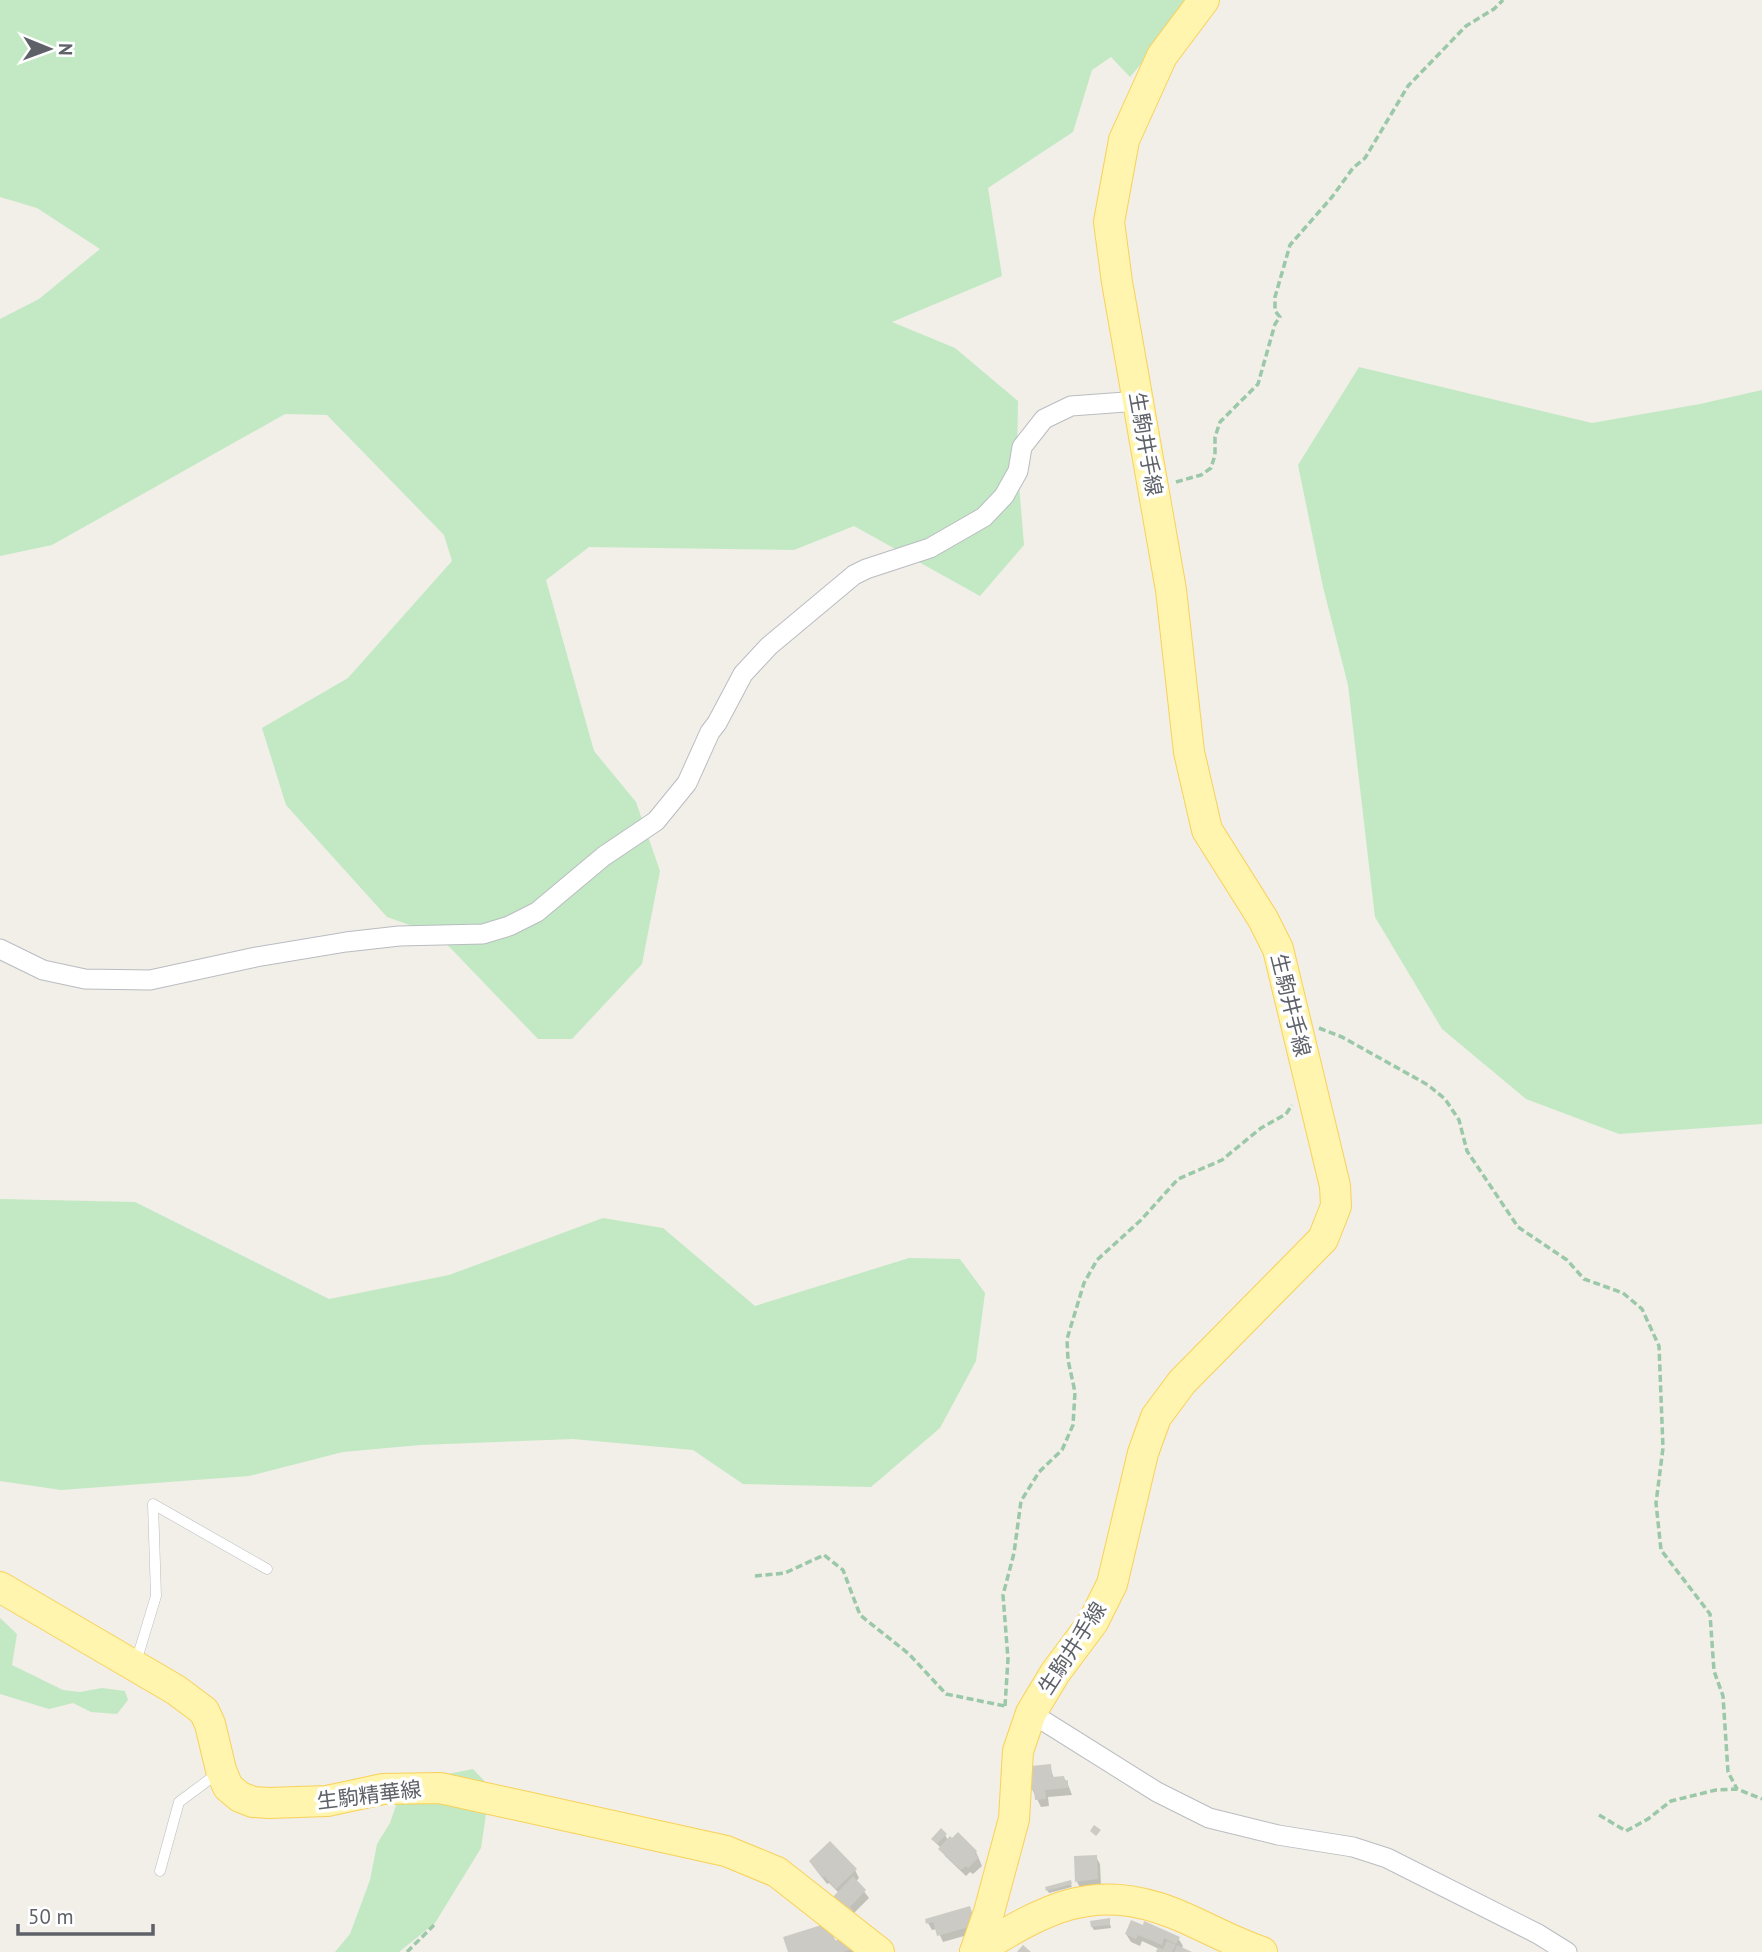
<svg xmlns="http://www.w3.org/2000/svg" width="1762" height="1952" font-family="'PT Sans','Noto Sans JP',sans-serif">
<rect width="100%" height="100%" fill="#f1efe7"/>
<g fill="#c2e9c4">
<polygon points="0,0 1185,0 1171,28 1130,77 1111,57 1092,70 1073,132 988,188 1002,276 892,322 955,348 1018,401 1017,460 1024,545 980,596 854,526 794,550 589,547 546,580 594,751 636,802 660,871 642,964 572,1039 538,1039 438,935 387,917 286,805 262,728 348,678 452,561 444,535 327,415 285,414 52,545 0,556 0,319 39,299 100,249 37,208 0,197"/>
<polygon points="1359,367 1592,423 1700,404 1762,390 1762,1124 1619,1134 1526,1099 1442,1029 1375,917 1348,685 1323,587 1298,465"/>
<polygon points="0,1199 135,1202 329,1299 449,1275 603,1218 663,1228 755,1306 909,1258 960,1259 985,1293 976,1361 940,1428 871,1487 743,1484 693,1450 573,1439 420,1445 343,1452 249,1476 61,1490 0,1481"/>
<polygon points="0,1618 17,1634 12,1665 63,1690 80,1692 102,1688 125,1691 128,1700 117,1714 91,1712 73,1703 49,1709 0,1694"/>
<polygon points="473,1769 490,1787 481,1848 435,1923 399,1952 335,1952 350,1934 370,1880 377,1844 390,1823 403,1785 423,1779"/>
</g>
<g fill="#0003">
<polygon points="1050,1766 1054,1779 1064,1778 1067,1782 1072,1795 1048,1797 1049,1806 1041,1807 1032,1789"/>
<polygon points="945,1835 948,1840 976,1852 982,1866 973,1874 970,1872 966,1876 945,1856 941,1848 935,1842"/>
<polygon points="1096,1857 1100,1864 1101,1886 1081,1889 1077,1882"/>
<polygon points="815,1868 855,1870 859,1878 856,1881 869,1898 853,1914 839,1893 829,1883 827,1884"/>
<polygon points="1070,1882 1072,1887 1049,1893 1047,1890"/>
<polygon points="969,1908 978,1932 943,1942 937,1929 932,1930 928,1923"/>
<polygon points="1109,1920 1111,1928 1094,1930 1092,1927"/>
<polygon points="1132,1922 1178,1938 1183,1946 1181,1949 1188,1952 1158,1952 1159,1949 1142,1941 1140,1946 1131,1942 1126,1934"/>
<polygon points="827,1925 836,1942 849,1939 856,1952 789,1952"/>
</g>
<g fill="#cccac4">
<polygon points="1051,1764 1052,1777 1064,1776 1065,1781 1068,1780 1068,1788 1045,1790 1046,1799 1035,1800 1034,1790 1030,1790 1029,1779 1032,1779 1031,1766"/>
<polygon points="1094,1825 1101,1830 1096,1836 1090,1831"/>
<polygon points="941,1828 947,1834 937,1844 931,1839"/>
<polygon points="958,1832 977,1851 975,1854 979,1857 968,1868 966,1866 961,1870 938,1849 950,1836 952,1838"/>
<polygon points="830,1841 857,1869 836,1889 824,1876 822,1878 809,1861"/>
<polygon points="1097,1855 1098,1879 1075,1882 1074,1856"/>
<polygon points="853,1876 866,1890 850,1907 854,1911 848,1916 831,1899"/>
<polygon points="1071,1880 1072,1884 1046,1891 1045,1887"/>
<polygon points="970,1906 976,1925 937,1936 933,1921 926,1924 925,1919"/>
<polygon points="1110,1918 1110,1925 1091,1927 1090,1921"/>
<polygon points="1131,1920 1143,1925 1144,1921 1180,1937 1176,1944 1164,1938 1162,1945 1138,1935 1136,1939 1125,1934"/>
<polygon points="828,1923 834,1941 850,1936 853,1949 843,1952 788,1952 783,1937"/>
<polygon points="1167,1941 1176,1945 1172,1952 1156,1952 1158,1947 1163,1949"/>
<polygon points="1023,1945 1031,1952 1017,1952"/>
<polygon points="1177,1945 1192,1952 1174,1952"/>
</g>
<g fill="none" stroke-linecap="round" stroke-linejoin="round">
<defs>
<g id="lane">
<polyline points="136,1662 156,1596 153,1504 267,1569"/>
<polyline points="160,1871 179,1802 218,1773"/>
</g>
<g id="street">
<polyline points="0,949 43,970 85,979 150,980 256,957 346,942 399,936 483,934 509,926 537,912 604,856 656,821 687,783 710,732 717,723 743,674 769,646 854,575 866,569 930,548 984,517 1004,496 1018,471 1022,447 1044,419 1071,406 1139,401"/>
<polyline points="1031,1713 1157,1792 1209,1818 1278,1835 1353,1847 1387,1858 1538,1934 1567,1952"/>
</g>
<g id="primary">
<polyline points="0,1587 176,1690 204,1711 210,1724 221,1770 228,1787 240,1797 253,1802 269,1803 327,1801 383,1789 440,1788 726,1851 777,1872 879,1952"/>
<polyline points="975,1952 989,1912 1014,1819 1018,1751 1031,1713 1055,1673 1093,1622 1112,1584 1143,1453 1156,1417 1182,1382 1323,1239 1336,1206 1335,1186 1278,949 1263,919 1207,830 1189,752 1171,590 1117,282 1109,222 1124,140 1162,56 1204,0"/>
<path d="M975,1952C1044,1910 1091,1881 1173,1913C1203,1925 1232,1942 1262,1952"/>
</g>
</defs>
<use href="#lane" stroke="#b9bcc1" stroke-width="11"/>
<use href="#street" stroke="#b9bcc1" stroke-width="21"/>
<use href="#primary" stroke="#f9d158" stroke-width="32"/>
<g stroke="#9ac8a9" stroke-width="3.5" stroke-dasharray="7 3.5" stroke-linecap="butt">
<polyline points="1176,482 1201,475 1211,468 1215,455 1215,437 1220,422 1258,384 1275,324 1280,317 1275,311 1275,297 1290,245 1332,197 1353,168 1365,158 1408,86 1466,26 1494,9 1503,0"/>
<polyline points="1319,1028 1342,1037 1428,1085 1445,1099 1459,1120 1467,1151 1518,1227 1567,1260 1584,1279 1623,1293 1642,1309 1659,1346 1663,1448 1656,1503 1661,1550 1710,1614 1714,1671 1723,1696 1728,1772 1737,1789"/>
<polyline points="755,1576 785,1573 824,1555 843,1570 860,1615 909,1654 946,1694 1005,1706"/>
<polyline points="1005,1706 1008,1659 1003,1595 1014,1553 1021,1501 1039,1472 1062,1450 1073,1425 1075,1392 1068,1360 1067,1339 1084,1283 1097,1260 1141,1220 1178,1179 1222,1160 1261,1128 1286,1114 1292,1105"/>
<polyline points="1599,1815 1626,1831 1648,1819 1671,1801 1716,1790 1737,1789 1762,1799"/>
<polyline points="407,1952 434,1925"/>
</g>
<use href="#lane" stroke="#fff" stroke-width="10"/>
<use href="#street" stroke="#fff" stroke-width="19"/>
<use href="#primary" stroke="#fff5ae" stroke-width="30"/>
</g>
<g text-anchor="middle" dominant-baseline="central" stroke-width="7" stroke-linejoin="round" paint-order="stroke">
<g font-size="21" fill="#5e6268" stroke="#fff">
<text transform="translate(1146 444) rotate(80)">生駒井手線</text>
<text transform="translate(1291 1005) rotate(76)">生駒井手線</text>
<text transform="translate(1072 1648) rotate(-57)">生駒井手線</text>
<text transform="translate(369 1795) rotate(-7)">生駒精華線</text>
</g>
</g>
<g transform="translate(49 49) rotate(91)" stroke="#ffffff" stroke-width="5" paint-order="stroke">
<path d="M0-5L12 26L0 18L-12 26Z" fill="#5e6268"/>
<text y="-10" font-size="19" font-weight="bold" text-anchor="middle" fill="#5e6268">N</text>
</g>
<path d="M18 1924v10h135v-10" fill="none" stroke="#5e6268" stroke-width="3.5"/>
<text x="28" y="1924" font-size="21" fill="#5e6268" stroke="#ffffff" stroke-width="5" paint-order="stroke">50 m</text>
</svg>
